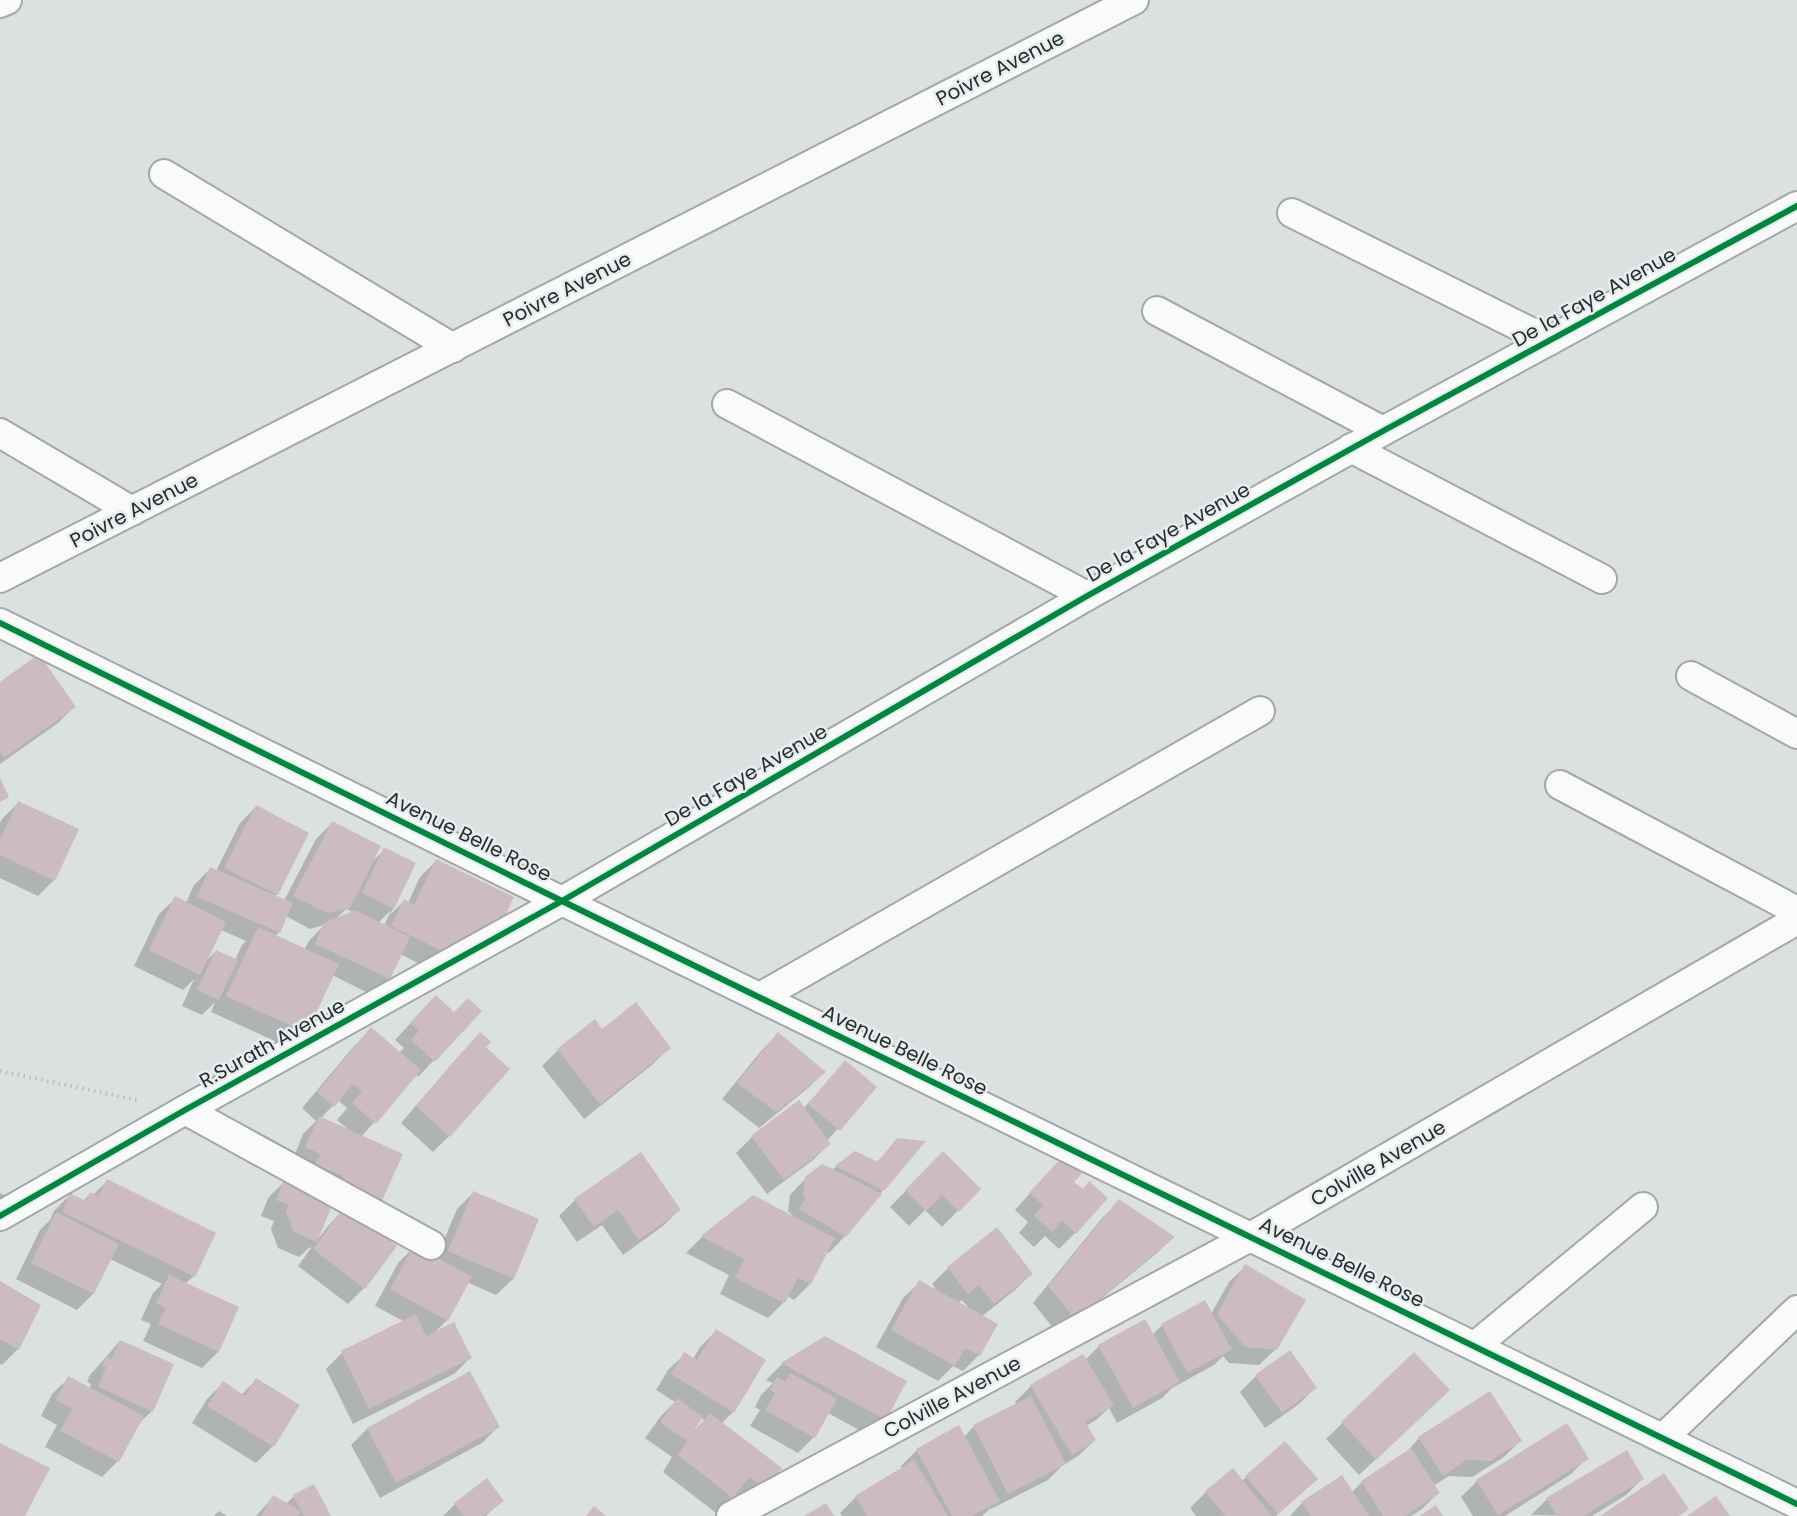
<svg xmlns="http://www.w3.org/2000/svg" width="1797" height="1516" font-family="Poppins,sans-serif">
<rect width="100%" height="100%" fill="#dbe0e0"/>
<g fill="#0003" fill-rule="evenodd">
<polygon points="0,684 74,707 58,723 0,764"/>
<polygon points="18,803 54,880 38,896 0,878 0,823 2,819"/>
<path d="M256,807L277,894L274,897L284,901L316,839L332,823L372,862L385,849L414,864L390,915L404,901L408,903L420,877L436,861L512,898L432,970L400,954L388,979L372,995L332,975L290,1048L211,1012L215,1002L202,1015L182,1006L194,979L183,990L134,966L159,914L176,898L186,903L194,885L210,869L216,871L240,823ZM346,909L353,912L335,920ZM391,910L384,926L378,923ZM286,916L310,929L324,925L309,941L304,950L275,936L279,932ZM221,930L246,941L242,945L235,960L216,951L206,961Z"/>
<path d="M480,1011L418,1077L416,1075L361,1137L379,1204L364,1288L348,1304L298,1266L311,1248L310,1247L299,1257L278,1248L271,1229L274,1221L261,1216L268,1198L284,1182L303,1134L316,1121L302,1108L355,1045L371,1029L399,1053L404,1048L395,1040L420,1013L454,1014ZM338,1100L347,1108L337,1120L348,1129L321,1118ZM330,1206L342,1211L329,1225L317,1240Z"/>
<polygon points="601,1031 669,1048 653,1064 584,1119 542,1066 558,1050"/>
<polygon points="778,1034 824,1072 808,1088 759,1128 722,1099 762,1050"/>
<polygon points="484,1047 449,1136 433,1152 401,1123 464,1050"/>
<polygon points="846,1062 875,1087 827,1141 829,1144 813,1160 767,1194 736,1153 752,1137 803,1109"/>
<polygon points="898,1140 883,1190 845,1236 829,1253 826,1251 810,1284 794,1300 787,1296 784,1302 768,1318 720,1294 729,1275 686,1253 702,1237 753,1197 794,1217 788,1211 790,1195 806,1178 832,1170 855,1153 876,1163"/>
<polygon points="927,1169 979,1189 942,1227 925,1210 909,1226 890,1207"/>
<polygon points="1047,1174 1072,1182 1075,1233 1059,1249 1045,1236 1034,1247 1019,1233 1028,1222 1015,1210"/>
<polygon points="107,1181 194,1276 185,1284 237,1308 218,1352 202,1368 143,1341 151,1324 141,1320 153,1293 162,1284 110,1259 93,1294 77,1310 16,1279 40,1230 50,1220 54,1211 70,1195 83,1201 90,1194 93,1195"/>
<polygon points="0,1193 8,1197 0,1205"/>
<polygon points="473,1193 537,1220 513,1279 496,1295 467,1282 447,1320 434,1333 470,1358 454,1374 353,1424 326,1369 342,1353 405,1322 375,1306 398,1263 414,1247 436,1259 457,1209"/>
<polygon points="575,1200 679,1210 663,1226 623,1255 602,1225 577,1242 559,1216"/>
<polygon points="1120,1201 1173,1237 1157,1253 1058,1334 1033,1303 1103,1217"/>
<polygon points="1246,1266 1276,1349 1259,1365 1229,1363 1223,1356 1214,1365 1172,1388 1162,1398 1117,1423 1109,1408 1096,1420 1086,1426 1095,1440 1078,1456 1062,1466 1048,1480 991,1509 991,1508 982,1516 842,1516 840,1513 856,1497 902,1469 901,1466 917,1450 964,1437 974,1426 1017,1405 1015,1402 1031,1386 1085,1360 1099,1346 1152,1335 1162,1325 1204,1302 1211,1314 1229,1282"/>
<path d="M948,1268L1031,1274L1015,1290L981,1317L979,1355L963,1371L953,1366L938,1381L876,1347L903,1298L920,1282L939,1293L932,1284ZM962,1300L971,1311L958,1303Z"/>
<polygon points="0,1283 39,1306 18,1349 2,1365 0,1364"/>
<path d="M716,1331L733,1412L721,1424L780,1468L749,1505L734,1494L716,1513L663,1472L672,1457L645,1438L661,1416L675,1402L656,1390L668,1370L685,1354L693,1359L700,1347ZM701,1418L705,1420L693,1431L692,1430Z"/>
<polygon points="825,1338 884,1419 868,1435 828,1413 814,1437 798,1453 750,1426 760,1410 755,1407 761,1395 773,1383 766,1380 782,1364"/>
<polygon points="120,1341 152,1411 136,1426 118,1461 102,1477 45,1447 57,1425 41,1416 52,1394 69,1378 89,1389 91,1384 87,1382 90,1375"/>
<polygon points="1414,1354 1432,1406 1359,1475 1326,1439"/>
<polygon points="469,1373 498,1427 482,1443 380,1498 351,1445 367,1429"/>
<polygon points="1256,1376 1315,1388 1299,1404 1265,1428 1240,1392"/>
<polygon points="256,1380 298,1405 272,1447 256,1463 192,1423 207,1399 223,1383 241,1395"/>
<polygon points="1419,1438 1520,1441 1504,1457 1472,1477 1449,1476 1433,1486 1438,1493 1422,1509 1411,1516 1290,1516 1302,1503 1352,1492 1362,1482 1404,1455"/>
<polygon points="1285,1443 1316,1479 1276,1516 1196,1516 1190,1508 1206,1492 1233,1470 1242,1481"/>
<polygon points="1587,1458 1571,1474 1505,1516 1473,1516 1461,1497 1477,1481"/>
<polygon points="1642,1479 1626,1495 1592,1516 1531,1515 1547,1499"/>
<polygon points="294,1496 329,1516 256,1516 273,1497 286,1504"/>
<polygon points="502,1500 486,1516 443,1516 455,1504"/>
<polygon points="219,1511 227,1516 214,1516"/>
</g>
<g fill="#cdbcbf">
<polygon points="39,654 76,707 4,758 0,752 0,682"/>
<polygon points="0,778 9,797 0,802"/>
<polygon points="18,801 79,829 55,881 0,855 0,839"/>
<polygon points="256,805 309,833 278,895 224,868"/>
<polygon points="332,821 381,846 350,908 327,913 293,896"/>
<polygon points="384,847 416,863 394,909 362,893"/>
<polygon points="436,859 514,897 502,923 450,955 391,926 404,899 414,905"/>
<polygon points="210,867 293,903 280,933 197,897"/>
<polygon points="175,896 226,922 200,975 149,950"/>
<polygon points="355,910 410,937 390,979 315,944 324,923"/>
<polygon points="258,927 339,964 307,1033 226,996"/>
<polygon points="216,950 238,960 219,1000 197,990"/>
<polygon points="436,995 454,1012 468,998 482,1011 435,1062 411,1040 419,1031 410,1023"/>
<polygon points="636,1002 671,1048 600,1104 557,1049 595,1019 602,1029"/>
<polygon points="371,1027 421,1070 376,1124 352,1103 362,1091 353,1084 334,1107 317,1092"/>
<polygon points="480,1032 491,1042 486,1047 510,1069 450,1137 416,1106"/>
<polygon points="778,1032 826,1072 776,1112 737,1083"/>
<polygon points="845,1060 877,1087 840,1131 808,1104"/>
<polygon points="799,1100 831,1144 784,1180 751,1136"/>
<polygon points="319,1116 403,1154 380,1205 338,1186 343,1176 315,1164 320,1154 305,1147"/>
<polygon points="897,1138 926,1141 884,1191 835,1166 855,1151 878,1162"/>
<polygon points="943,1151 981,1189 959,1212 942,1195 926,1211 905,1190"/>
<polygon points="641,1152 681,1210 639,1240 618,1210 594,1227 574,1199"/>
<polygon points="1063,1156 1082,1173 1074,1182 1083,1189 1089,1181 1108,1198 1076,1234 1062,1220 1052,1232 1034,1216 1043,1205 1029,1193"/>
<polygon points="822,1164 882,1194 846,1237 799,1209 806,1198 803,1195 805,1177"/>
<polygon points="107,1179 216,1233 195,1277 62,1212 70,1193 86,1201 90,1192 98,1196"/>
<polygon points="284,1180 334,1201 317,1242 294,1232 286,1212 289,1205 276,1200"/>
<polygon points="473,1191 539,1219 514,1279 448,1251"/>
<polygon points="753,1195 835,1238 811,1284 798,1278 785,1303 735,1278 744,1259 701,1236"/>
<polygon points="1119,1199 1175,1237 1075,1319 1048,1286"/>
<polygon points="344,1207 397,1246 365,1289 313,1249"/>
<polygon points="56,1212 119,1244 94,1294 31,1263"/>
<polygon points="997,1227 1033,1274 994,1304 979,1285 968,1294 947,1267"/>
<polygon points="414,1245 472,1277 448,1321 390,1289"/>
<polygon points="1245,1264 1306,1300 1277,1350 1245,1347 1217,1314"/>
<polygon points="169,1275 239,1307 219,1352 158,1324 166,1308 156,1303"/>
<polygon points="919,1280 998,1324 980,1356 965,1348 955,1366 891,1330"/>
<polygon points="0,1281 41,1305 19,1350 0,1339"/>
<polygon points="1205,1300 1232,1350 1187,1373 1161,1324"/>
<polygon points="416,1314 426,1336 454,1322 472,1358 369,1409 341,1351"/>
<polygon points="1145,1319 1180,1382 1133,1408 1098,1345"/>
<polygon points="716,1329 766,1360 734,1413 671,1374 684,1352 697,1360"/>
<polygon points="825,1336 907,1381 886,1420 781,1363"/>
<polygon points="120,1340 174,1364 153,1412 98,1387 106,1367 102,1365 106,1357 111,1359"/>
<polygon points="1290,1350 1317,1388 1282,1413 1255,1375"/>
<polygon points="1414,1352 1450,1390 1376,1460 1341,1422"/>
<polygon points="1083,1354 1114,1405 1085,1422 1096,1440 1072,1455 1030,1385"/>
<polygon points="470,1371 500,1427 396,1483 367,1428"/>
<polygon points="791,1373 837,1399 815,1438 765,1410 775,1393 770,1390 777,1377 785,1382"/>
<polygon points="68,1376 144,1416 119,1462 60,1431 72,1409 56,1400"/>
<polygon points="256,1378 300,1405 274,1447 207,1406 223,1381 245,1396"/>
<polygon points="1490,1391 1522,1441 1490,1461 1467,1460 1443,1476 1418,1437"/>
<polygon points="1031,1396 1066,1464 1008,1494 973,1425"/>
<polygon points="677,1398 703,1417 689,1437 710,1413 782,1468 766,1490 749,1477 733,1498 678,1455 687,1441 660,1422"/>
<polygon points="1567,1423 1589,1459 1498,1515 1476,1480"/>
<polygon points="959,1425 1000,1501 972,1516 952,1516 916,1449"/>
<polygon points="1285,1441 1318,1479 1278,1514 1245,1476"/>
<polygon points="0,1443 50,1468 25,1516 0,1516"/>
<polygon points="1411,1448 1440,1493 1405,1516 1383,1516 1361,1481"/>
<polygon points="1627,1450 1644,1479 1583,1516 1557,1516 1546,1498"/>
<polygon points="914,1460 948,1516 867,1516 855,1496"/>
<polygon points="1233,1468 1272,1516 1225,1516 1205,1491"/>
<polygon points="1664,1473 1689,1509 1679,1516 1600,1516"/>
<polygon points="1342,1475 1369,1516 1311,1516 1301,1502"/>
<polygon points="487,1478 504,1501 484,1516 464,1516 454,1503"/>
<polygon points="314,1484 331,1516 304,1516 293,1495"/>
<polygon points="273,1495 301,1511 298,1516 261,1516"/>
<polygon points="1716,1496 1730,1516 1687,1516"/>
<polygon points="826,1503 834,1516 804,1516"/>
<polygon points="1436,1505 1443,1516 1420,1516"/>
<polygon points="594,1506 606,1516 586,1516"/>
</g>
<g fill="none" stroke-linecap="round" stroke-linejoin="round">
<defs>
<g id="minor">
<polyline points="0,3 7,0"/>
<polyline points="164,174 453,348"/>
<polyline points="1292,213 1549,341"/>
<polyline points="1157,311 1383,431"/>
<polyline points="727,404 1087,596"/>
<polyline points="0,433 132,511"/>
<polyline points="1351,448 1602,579"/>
<polyline points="0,578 1134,0"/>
<polyline points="0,623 562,901 1797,1504"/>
<polyline points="1691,676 1797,734"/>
<polyline points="1560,785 1797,911"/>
<polyline points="760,997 1260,711"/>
<polyline points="185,1110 431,1245"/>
<polyline points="0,1216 185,1110 562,901 1087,596 1383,431 1797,206"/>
<polyline points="1475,1346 1643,1207"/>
<polyline points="1663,1438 1797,1310"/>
<polyline points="731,1516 1252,1236 1797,920"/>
</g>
</defs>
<use href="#minor" stroke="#a3a7a7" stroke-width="32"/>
<polyline stroke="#bbbdbd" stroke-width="4" stroke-dasharray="1.5 4.5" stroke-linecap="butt" points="0,1071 137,1100"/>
<use href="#minor" stroke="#fafafa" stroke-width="28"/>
<defs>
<g id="cycleway">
<polyline points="0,623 562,901 1797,1504"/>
<polyline points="0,1216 185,1110 562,901 1087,596 1383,431 1797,206"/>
</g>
</defs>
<use href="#cycleway" stroke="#e6eef0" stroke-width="10"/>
<use href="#cycleway" stroke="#00873e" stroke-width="6"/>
</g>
<g text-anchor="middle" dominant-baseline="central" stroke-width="5" stroke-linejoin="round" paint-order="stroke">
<g font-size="20" fill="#2a2d2d" stroke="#e6eef0">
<text transform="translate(1000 68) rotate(-27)">Poivre Avenue</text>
<text transform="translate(567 289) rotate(-27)">Poivre Avenue</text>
<text transform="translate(1594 297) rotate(-29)">De la Faye Avenue</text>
<text transform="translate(134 510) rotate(-27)">Poivre Avenue</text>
<text transform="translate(1168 532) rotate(-29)">De la Faye Avenue</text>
<text transform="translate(746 775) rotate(-30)">De la Faye Avenue</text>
<text transform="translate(469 836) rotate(26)">Avenue Belle Rose</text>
<text transform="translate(272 1043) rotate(-29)">R.Surath Avenue</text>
<text transform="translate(905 1050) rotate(26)">Avenue Belle Rose</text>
<text transform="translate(1378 1163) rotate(-30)">Colville Avenue</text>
<text transform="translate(1342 1262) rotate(26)">Avenue Belle Rose</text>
<text transform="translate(952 1397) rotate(-28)">Colville Avenue</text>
</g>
</g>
</svg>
